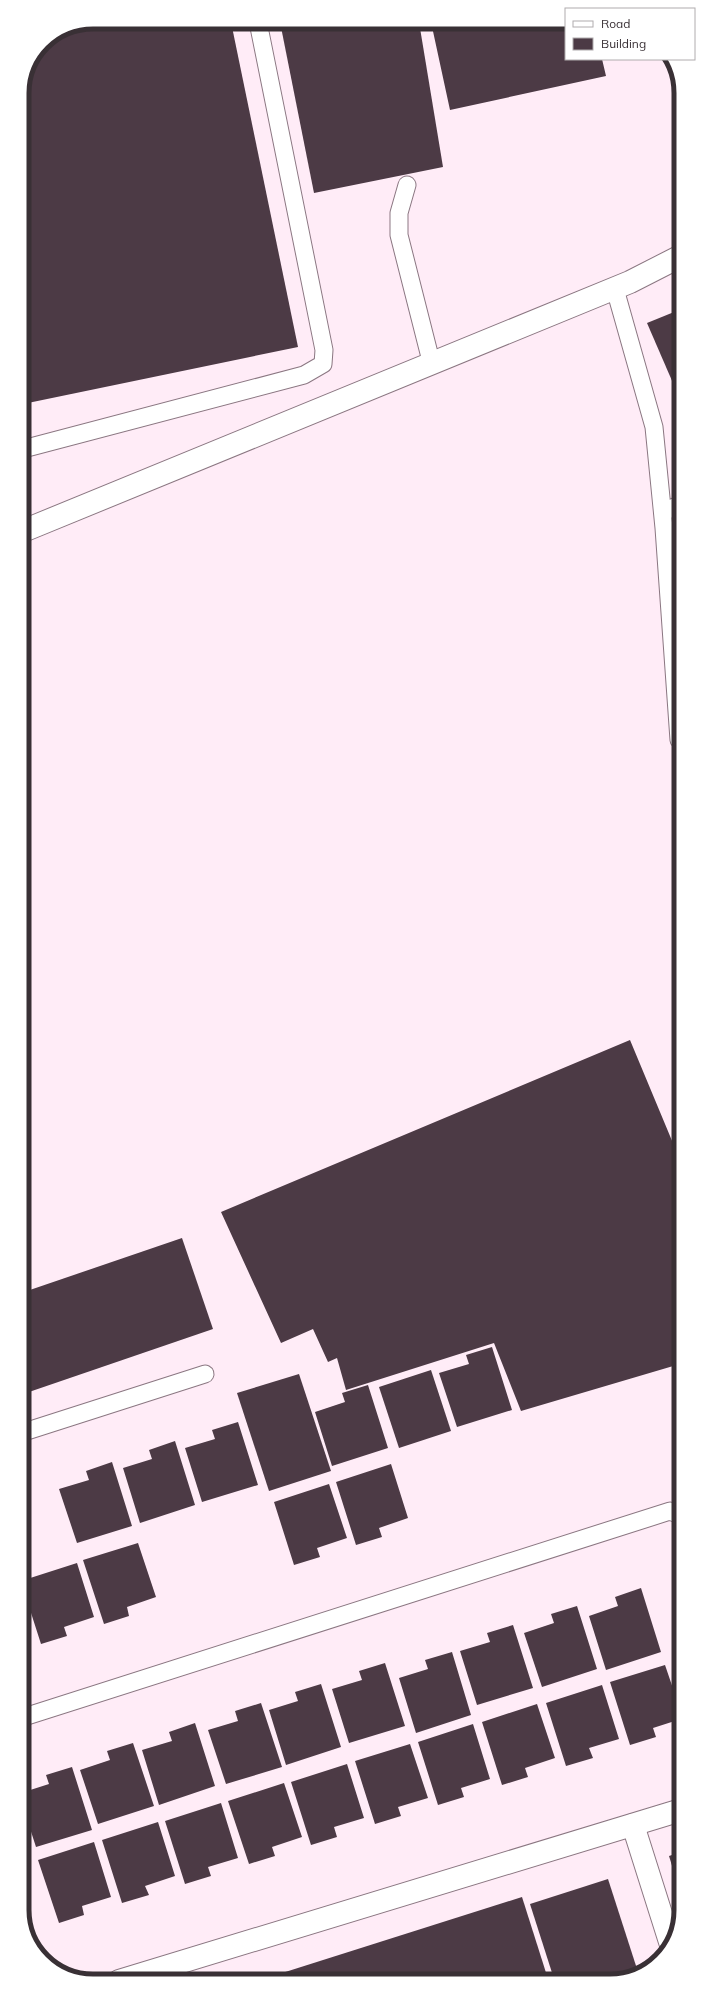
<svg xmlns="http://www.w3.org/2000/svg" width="703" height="2003" font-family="Mulish,sans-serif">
<rect width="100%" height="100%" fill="#ffecf7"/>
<g fill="#4c3a45">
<polygon points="94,22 231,22 298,347 23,404 22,89 43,43 66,27"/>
<polygon points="280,22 419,22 443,167 314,193"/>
<polygon points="431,22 566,22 566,59 602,59 606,76 450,110"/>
<polygon points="679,310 679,397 647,323"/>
<polygon points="630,1040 680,1160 680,1364 521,1411 494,1343 346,1390 337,1358 328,1362 313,1329 281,1343 221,1212"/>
<polygon points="182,1238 213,1329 29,1392 24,1378 24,1292"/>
<polygon points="492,1347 512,1410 457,1427 439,1373 469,1364 466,1355"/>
<polygon points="431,1370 451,1431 399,1448 379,1387"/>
<polygon points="299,1374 331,1471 269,1491 237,1393"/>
<polygon points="368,1385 388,1448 332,1466 315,1412 345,1402 342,1393"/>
<polygon points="238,1422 258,1485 202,1502 185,1448 215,1439 212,1430"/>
<polygon points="175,1441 195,1505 140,1523 123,1468 152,1459 149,1450"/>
<polygon points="112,1462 132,1526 77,1543 59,1489 89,1480 86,1471"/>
<polygon points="391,1464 408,1518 379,1528 382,1537 356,1545 336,1482"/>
<polygon points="329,1484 347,1538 317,1548 320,1557 294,1565 274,1502"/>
<polygon points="138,1543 156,1597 127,1607 129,1616 104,1624 83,1560"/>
<polygon points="77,1563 94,1617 64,1627 67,1636 41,1644 24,1591 24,1580"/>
<polygon points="641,1588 661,1652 606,1670 589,1616 618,1606 615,1597"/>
<polygon points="577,1606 597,1669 542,1687 524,1633 554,1623 551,1614"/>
<polygon points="513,1625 533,1688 477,1705 460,1651 490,1642 487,1633"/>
<polygon points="452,1652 471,1715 416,1733 399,1678 428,1669 425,1660"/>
<polygon points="385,1663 405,1726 349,1743 332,1689 362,1680 359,1671"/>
<polygon points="665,1665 681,1712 681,1719 653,1728 656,1737 630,1745 610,1682"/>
<polygon points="321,1684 341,1747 286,1765 269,1710 298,1701 295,1692"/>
<polygon points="602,1685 619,1739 589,1748 593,1758 566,1766 546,1703"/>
<polygon points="261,1703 282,1767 226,1784 208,1730 238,1721 235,1711"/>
<polygon points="537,1704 555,1758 525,1768 528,1777 502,1785 482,1722"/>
<polygon points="195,1723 215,1786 159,1805 142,1750 172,1741 169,1732"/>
<polygon points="473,1724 490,1779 461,1788 464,1797 438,1805 418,1742"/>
<polygon points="133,1743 154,1806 98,1824 80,1770 110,1760 107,1751"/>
<polygon points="410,1744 428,1798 398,1807 401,1816 375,1824 355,1761"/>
<polygon points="347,1764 364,1818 334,1827 337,1837 311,1845 291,1782"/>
<polygon points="72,1767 92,1830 36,1847 24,1810 24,1792 49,1784 46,1775"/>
<polygon points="284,1783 302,1837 272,1847 275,1856 249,1864 228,1801"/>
<polygon points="221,1803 238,1858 208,1867 211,1876 185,1884 165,1821"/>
<polygon points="158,1822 175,1876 145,1886 149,1895 122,1903 102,1840"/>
<polygon points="94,1842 111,1897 82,1906 84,1915 59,1923 38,1860"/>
<polygon points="681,1852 681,1895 669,1856"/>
<polygon points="608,1879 638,1972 628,1979 554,1979 530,1904"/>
<polygon points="522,1897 548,1979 260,1980"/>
</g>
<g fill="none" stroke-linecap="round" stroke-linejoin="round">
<defs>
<g id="lane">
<polyline points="407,185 399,213 399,235 432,365"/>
<polyline points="615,289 654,427 664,528 679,740"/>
<polyline points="23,449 304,375 323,364 324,350 258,22"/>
<polyline points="663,512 679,505"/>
<polyline points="24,1432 205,1374"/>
<polyline points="24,1717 670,1511 680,1515"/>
</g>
<g id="street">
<polyline points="23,531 630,282 679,257"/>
<polyline points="633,1825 670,1942"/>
<polyline points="119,1981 681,1810"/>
</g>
</defs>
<use href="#lane" stroke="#8b7782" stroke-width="19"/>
<use href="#street" stroke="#8b7782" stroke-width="24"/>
<use href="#lane" stroke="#fff" stroke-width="17"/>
<use href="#street" stroke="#fff" stroke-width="22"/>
</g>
<path d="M0 0H703V2003H0ZM93 29H610A64 64 0 0 1 674 93V1910A64 64 0 0 1 610 1974H93A64 64 0 0 1 29 1910V93A64 64 0 0 1 93 29Z" fill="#fff" fill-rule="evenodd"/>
<path fill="none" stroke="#393035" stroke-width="5" d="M93 29H610A64 64 0 0 1 674 93V1910A64 64 0 0 1 610 1974H93A64 64 0 0 1 29 1910V93A64 64 0 0 1 93 29Z"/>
<rect x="565" y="8" width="130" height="52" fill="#ffffff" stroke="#b0acae"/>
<rect x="573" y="21" width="20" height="6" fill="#ffffff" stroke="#b0acae"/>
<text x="601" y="28" font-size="12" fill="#393035">Road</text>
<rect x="573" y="38" width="20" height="12" fill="#4c3a45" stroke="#b0acae"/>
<text x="601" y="48" font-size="12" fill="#393035">Building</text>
</svg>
